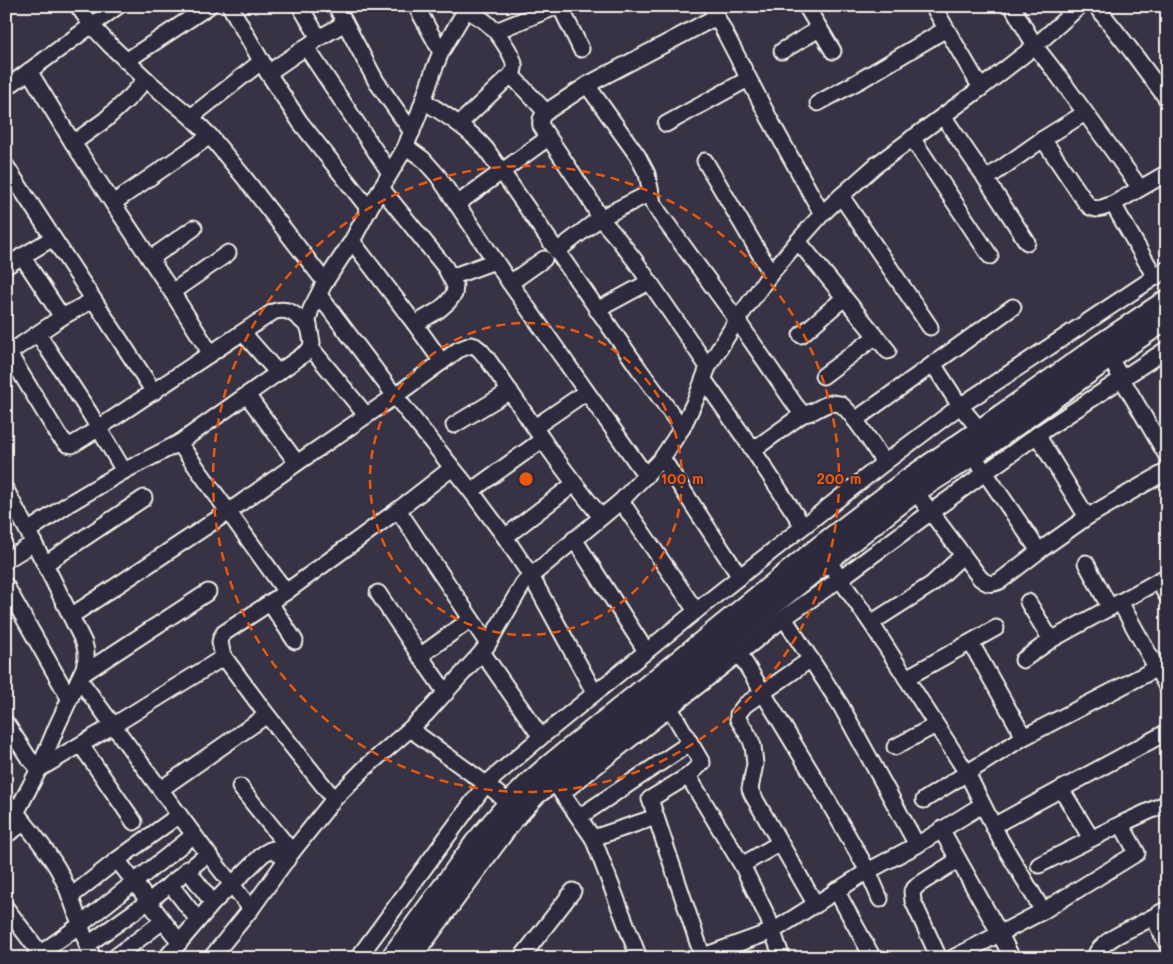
<svg xmlns="http://www.w3.org/2000/svg" width="1173" height="964" font-family="Mali,sans-serif">
<rect width="100%" height="100%" fill="#373244"/>
<filter id="ink" filterUnits="userSpaceOnUse"><feTurbulence type="fractalNoise" baseFrequency=".02" numOctaves="2"/><feDisplacementMap in="SourceGraphic" scale="10" xChannelSelector="R" yChannelSelector="G"/><feConvolveMatrix kernelMatrix="1 2 1 2 8 2 1 2 1" color-interpolation-filters="sRGB"/></filter>
<g filter="url(#ink)">
<g fill="none" stroke-linecap="round" stroke-linejoin="round">
<defs>
<g id="minor">
<polyline points="78,6 92,26 110,45 150,83 191,117 210,136 243,176 325,282"/>
<polyline points="230,6 268,73 300,122 369,209"/>
<polyline points="300,6 319,38"/>
<polyline points="336,6 376,81 412,132"/>
<polyline points="416,6 441,52"/>
<polyline points="560,6 581,49"/>
<polyline points="711,6 769,118 822,214"/>
<polyline points="806,6 833,51"/>
<polyline points="933,6 981,88"/>
<polyline points="1012,6 1035,46 1060,78 1140,188"/>
<polyline points="1096,6 1130,49 1167,99"/>
<polyline points="496,31 558,6"/>
<polyline points="306,47 390,173"/>
<polyline points="782,51 819,29"/>
<polyline points="126,61 209,6"/>
<polyline points="29,71 73,143 172,292 211,354"/>
<polyline points="268,73 319,38 345,23"/>
<polyline points="511,75 546,112"/>
<path d="M587,85L637,155L647,174L653,203L660,214L737,320L796,406L803,414C814,414 822,404 832,403C834,403 839,404 840,404C850,409 877,451 884,463"/>
<polyline points="6,88 118,6"/>
<path d="M424,101C446,115 469,129 486,149L639,369L682,428"/>
<polyline points="818,103 859,81 946,29"/>
<polyline points="943,116 986,179 1027,242"/>
<polyline points="191,117 262,61"/>
<path d="M459,124L511,75C513,72 515,68 514,64C513,55 497,31 489,25C483,19 474,14 466,10"/>
<polyline points="666,124 748,79"/>
<polyline points="912,138 990,256"/>
<polyline points="1043,139 1086,203 1090,207 1096,209 1102,208 1113,204 1167,173"/>
<polyline points="73,143 105,120 131,96 146,79"/>
<polyline points="405,148 412,151 423,159 438,176 510,283 646,476"/>
<polyline points="705,161 771,273"/>
<polyline points="6,166 154,392"/>
<polyline points="986,179 1043,139 1085,113"/>
<polyline points="381,188 445,267 455,286 454,294 448,302 439,310 415,324"/>
<polyline points="841,196 930,327"/>
<polyline points="113,203 210,136"/>
<polyline points="457,204 548,138"/>
<polyline points="1113,204 1155,277"/>
<polyline points="352,241 415,324 442,362"/>
<polyline points="798,241 888,351"/>
<polyline points="557,251 600,218 650,193"/>
<polyline points="22,256 62,317"/>
<polyline points="150,259 194,228"/>
<polyline points="6,266 53,238"/>
<polyline points="451,277 495,261"/>
<polyline points="510,283 544,259"/>
<polyline points="172,292 228,253"/>
<polyline points="319,295 395,396 471,491 505,537 531,576 594,692"/>
<polyline points="597,310 649,282"/>
<polyline points="243,333 278,373"/>
<polyline points="38,334 89,412 124,471"/>
<polyline points="801,335 844,298"/>
<polyline points="311,348 366,415"/>
<path d="M6,349L59,436L67,444L72,445L85,437L273,312C290,306 297,317 309,327"/>
<polyline points="1105,350 1167,456"/>
<polyline points="6,355 62,317 93,300"/>
<polyline points="933,364 960,406 980,430"/>
<path d="M708,367L636,262L619,240L600,218L589,198L541,126C540,120 541,117 546,112L587,85L716,17"/>
<polyline points="823,376 875,337"/>
<polyline points="704,380 753,450 803,526"/>
<polyline points="247,395 297,463"/>
<polyline points="855,420 1013,307"/>
<polyline points="454,425 510,391"/>
<polyline points="535,427 586,392"/>
<polyline points="1037,435 1087,517"/>
<polyline points="179,443 286,592"/>
<polyline points="753,450 803,414"/>
<polyline points="973,455 1039,551"/>
<polyline points="662,458 740,577"/>
<path d="M909,483L980,578C987,584 991,585 1000,581L1039,551L1087,517L1167,471"/>
<polyline points="6,490 45,564 84,643 86,651 86,659 84,668 57,726 39,769 16,813"/>
<polyline points="471,491 542,440"/>
<polyline points="621,501 696,611"/>
<polyline points="398,510 488,644"/>
<polyline points="28,531 70,503 124,471 179,443 307,352 311,348 312,343 308,320 311,309 325,282 352,241 369,209 405,148 418,116 433,72 441,52 468,6"/>
<polyline points="505,537 574,484"/>
<polyline points="574,539 646,651"/>
<polyline points="823,552 840,579 871,623 967,773 1001,841 1043,911"/>
<polyline points="6,560 34,543"/>
<polyline points="1086,563 1110,608"/>
<polyline points="45,564 144,498"/>
<polyline points="1158,581 1167,596"/>
<polyline points="6,586 69,698"/>
<polyline points="378,593 420,656 446,693"/>
<polyline points="1028,602 1051,640"/>
<polyline points="1120,602 1167,687"/>
<polyline points="270,603 295,641"/>
<path d="M71,616L228,512L297,463L395,396L458,350L471,345L475,346L480,350L486,357C506,385 524,412 543,440C561,467 581,492 601,517"/>
<polyline points="784,618 841,706 917,845"/>
<polyline points="871,623 932,584 963,555"/>
<polyline points="971,643 1024,737"/>
<polyline points="482,652 541,737"/>
<polyline points="739,653 820,787 868,871 880,899"/>
<polyline points="420,656 471,619"/>
<polyline points="811,659 745,705 738,714 738,719 750,738 753,746 755,764 750,789 752,794 816,905"/>
<polyline points="1023,660 1051,640 1167,576"/>
<polyline points="81,675 208,592"/>
<polyline points="906,678 996,628"/>
<polyline points="79,679 208,854 251,909"/>
<polyline points="670,708 702,763 688,776 650,799 703,958"/>
<polyline points="6,723 28,757 39,769 114,725 224,657"/>
<polyline points="410,729 486,784 509,803"/>
<polyline points="81,745 134,822"/>
<polyline points="895,747 936,725"/>
<polyline points="688,776 742,865 768,918 782,958"/>
<polyline points="557,786 593,838 639,958"/>
<polyline points="240,787 292,852"/>
<polyline points="161,789 267,715"/>
<polyline points="1061,789 1091,838"/>
<polyline points="562,793 784,618 840,579 931,512 1037,435 1167,349"/>
<polyline points="334,799 267,715 224,657 222,652 220,642 221,638 224,633 286,592 398,510 452,468"/>
<path d="M6,800C24,823 45,846 59,871C74,899 80,930 93,958"/>
<polyline points="924,800 1024,737 1167,663"/>
<polyline points="579,817 690,743"/>
<polyline points="993,826 1167,732"/>
<polyline points="941,829 1000,934 1012,958"/>
<polyline points="6,835 24,823"/>
<polyline points="593,838 656,817"/>
<path d="M117,860C139,887 158,916 180,942"/>
<polyline points="742,865 780,843"/>
<polyline points="1039,865 1121,824 1167,803"/>
<polyline points="187,869 213,903"/>
<polyline points="170,884 198,920"/>
<polyline points="836,890 873,958"/>
<polyline points="70,897 117,860 179,815"/>
<polyline points="6,908 40,953"/>
<polyline points="1153,917 1167,944"/>
<polyline points="87,945 149,901 208,854"/>
<polyline points="34,958 80,925 194,835"/>
<polyline points="114,958 163,921"/>
<polyline points="166,958 213,903 263,854 270,850 273,849 287,860"/>
<polyline points="211,958 251,909 292,852 334,799 365,768 410,729 427,713 482,652 488,644 523,584 531,576 621,501 662,458 682,428 696,399 708,367 737,320 771,273 798,241 822,214 841,196 876,165 981,88 1035,46 1080,6"/>
<polyline points="358,958 486,784 541,737 696,611 884,463 960,406 1167,269"/>
<polyline points="521,958 573,891"/>
<polyline points="698,958 773,931 868,871 917,845 982,805"/>
<polyline points="939,958 913,901 912,891 918,885 958,860"/>
<polyline points="953,958 1043,911 1137,853 1121,824"/>
<path d="M1097,958V952C1107,939 1122,933 1136,926C1146,921 1157,915 1167,909"/>
</g>
<g id="major">
<polyline points="391,958 446,883 475,843 509,803 530,782 547,767 819,547 907,480 980,430 1101,344 1167,300"/>
<polyline points="410,958 512,820 536,794 554,781 872,525 915,492 993,442 1109,358 1167,319"/>
</g>
</defs>
<use href="#minor" stroke="#f4f1e8" stroke-width="19"/>
<use href="#major" stroke="#f4f1e8" stroke-width="24"/>
<use href="#minor" stroke="#2f2a3d" stroke-width="15"/>
<use href="#major" stroke="#2f2a3d" stroke-width="20"/>
</g>
</g>
<g fill="none" stroke="#e8590c" stroke-width="2.5" stroke-dasharray="9 6">
<circle cx="526" cy="479" r="156"/>
<circle cx="526" cy="479" r="313"/>
</g>
<circle cx="526" cy="479" r="8" fill="#e8590c" stroke="#2f2a3d" stroke-width="2.5"/>
<g font-size="15" text-anchor="middle" font-weight="bold" fill="#e8590c" stroke="#2f2a3d" stroke-width="4" stroke-linejoin="round" paint-order="stroke">
<text x="682" y="484">100 m</text>
<text x="839" y="484">200 m</text>
</g>
<rect width="1173" height="964" fill="none" stroke="#2f2a3d" stroke-width="25"/>
<rect x="12" y="12" width="1148" height="939" fill="none" stroke="#f4f1e8" stroke-width="2" filter="url(#ink)"/>
</svg>
